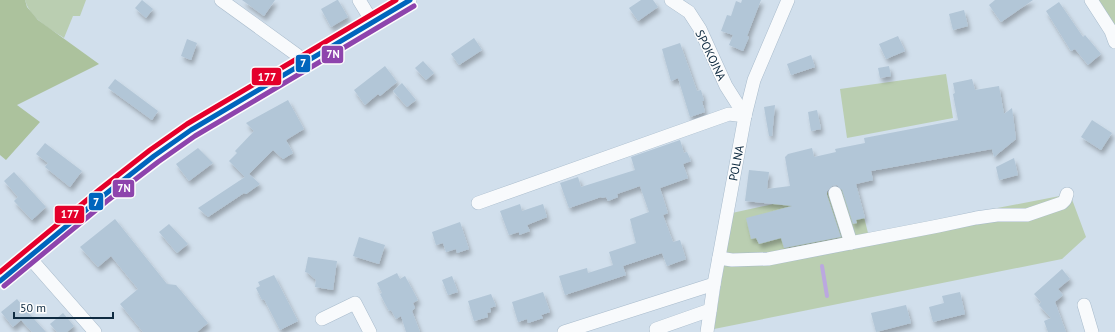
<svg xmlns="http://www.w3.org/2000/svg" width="1115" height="332" font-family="'PT Sans',sans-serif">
<defs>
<filter id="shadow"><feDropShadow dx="2.5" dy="4.5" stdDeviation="2" flood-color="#0004"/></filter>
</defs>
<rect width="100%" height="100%" fill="#d1dfec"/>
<g fill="#baceb1">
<path d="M25,0H86L80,16H73L64,38C49,28 30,18 25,0Z"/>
<polygon points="1097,0 1115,0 1115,29"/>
<polygon points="946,74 953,118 847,138 840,89"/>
<polygon points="856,185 868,233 1070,194 1086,237 1062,259 714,329 732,213 839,190 842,188"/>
</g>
<polygon fill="#acc29d" points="0,0 25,0 27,7 38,20 99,64 17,105 40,122 6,160 0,155"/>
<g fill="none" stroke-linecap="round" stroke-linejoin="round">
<polyline stroke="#bba8df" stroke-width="4" points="822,266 827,296"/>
</g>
<g fill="#b2c6d7" filter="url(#shadow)">
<polygon points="142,0 153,9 146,18 135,8"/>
<polygon points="242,0 275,0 264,16"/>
<polygon points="337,0 338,0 348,17 331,27 321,9"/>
<polygon points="641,0 653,0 658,7 638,21 629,8"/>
<polygon points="742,0 761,0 747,36 749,37 743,51 729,45 733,35 721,31 727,15 731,16 736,1 741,3"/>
<polygon points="995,0 1033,0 1001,22 989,5"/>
<polygon points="1059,2 1083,37 1085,35 1101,54 1088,65 1075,49 1071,51 1046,11"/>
<polygon points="964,10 968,26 953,30 949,14"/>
<polygon points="898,36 905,51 886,59 879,44"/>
<polygon points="474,38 482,50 459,65 451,54"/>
<polygon points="187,39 197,43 191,60 181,56"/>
<polygon points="680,43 697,91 701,90 704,101 702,101 705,112 690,117 678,78 671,81 662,49"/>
<polygon points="811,55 815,67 791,75 787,64"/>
<polygon points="423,61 434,73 426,80 415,68"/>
<polygon points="385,66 397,82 380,96 378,94 365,105 354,90"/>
<polygon points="889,66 891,76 880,78 878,68"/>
<polygon points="115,79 158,111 152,120 108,88"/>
<polygon points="972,79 975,90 999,86 1004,114 1012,108 1016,139 994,157 992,149 871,171 873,180 856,184 865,218 856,220 857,223 853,224 842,190 837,185 832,186 827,191 827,195 841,237 784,248 781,238 759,244 756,238 751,239 746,218 792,206 745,201 749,170 769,172 767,189 790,186 785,157 788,154 812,148 814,157 836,152 835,149 865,143 864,138 958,120 953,94 955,93 953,83"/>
<polygon points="402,83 416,100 407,107 393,91"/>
<polygon points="288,100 304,129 286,140 293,153 283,159 273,150 249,174 260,184 246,194 244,193 208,217 198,208 245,177 229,161 237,153 235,151 254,131 246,123"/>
<polygon points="775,105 772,136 769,136 764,107"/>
<polygon points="817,110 821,129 811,131 808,112"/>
<polygon points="1092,120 1112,133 1101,150 1081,137"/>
<polygon points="680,140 684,153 687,152 691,161 683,164 688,178 660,188 668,213 663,215 673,242 680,240 686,259 667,266 662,253 623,266 626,275 565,295 559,276 587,268 588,273 613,265 609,252 636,243 630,219 649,212 640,186 617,194 618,197 608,201 606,197 602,198 601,197 569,208 560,183 578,177 581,187 635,170 631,157"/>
<polygon points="45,143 82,171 70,187 45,167 48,163 36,154"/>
<polygon points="198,148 213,163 189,181 176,164"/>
<polygon points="1014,158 1018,175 999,180 996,167"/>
<polygon points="14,172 46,207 32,220 14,201 18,197 4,181"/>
<polygon points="520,204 522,211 543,204 547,217 527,225 530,231 519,235 519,232 509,235 500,211"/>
<polygon points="115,219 167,284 176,285 208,323 197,332 143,332 120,304 138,289 111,256 98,267 80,247"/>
<polygon points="460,222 469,249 457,253 456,249 446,252 443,243 436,245 432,232"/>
<polygon points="169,224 188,244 177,253 159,232"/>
<polygon points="359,237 385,245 379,264 353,256"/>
<polygon points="308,257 337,261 333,290 315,287 316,280 308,273 305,272"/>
<polygon points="1062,269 1070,279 1058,289 1063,295 1055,302 1066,332 1048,332 1044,321 1051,318 1039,305 1041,302 1034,294"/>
<polygon points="397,273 400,279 405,276 418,300 413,303 415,308 412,311 420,332 406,332 401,316 396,319 391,310 389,311 380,294 382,293 377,283"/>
<polygon points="274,275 298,321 280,330 264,299 262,300 256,288 260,286 258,282"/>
<polygon points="452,276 458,292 448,295 442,280"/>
<polygon points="543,292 550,312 541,315 543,318 528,323 527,319 518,322 512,302"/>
<polygon points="960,292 965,314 933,322 929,307 944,303 942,296"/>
<polygon points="491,294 496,306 490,308 491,312 487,313 488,317 474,321 468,301"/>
<polygon points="17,299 34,319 46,332 32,332 21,320 13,327 1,312"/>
<polygon points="906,305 911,323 876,332 871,313"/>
<polygon points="63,313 74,326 67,332 57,332 50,324"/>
</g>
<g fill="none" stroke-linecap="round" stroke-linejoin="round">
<defs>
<g id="minor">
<polyline points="221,0 297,55 303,63"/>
<polyline points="359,0 373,23"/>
<polyline points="671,0 689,12 700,29 726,86 745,116"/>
<polyline points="1091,0 1111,31 1115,42"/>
<polyline points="835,193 851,243"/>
<polyline points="478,203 729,114 745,116"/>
<polyline points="29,257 95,332"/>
<polyline points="719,258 732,260 768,259 938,226 976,218 997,215 1027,215 1062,203 1065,200 1067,194"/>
<polyline points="0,281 103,196 154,156 191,130 410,0"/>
<polyline points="1084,305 1092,332"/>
<polyline points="322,319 355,303 370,332"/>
<polyline points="656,329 710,310"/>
<polyline points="564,332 714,284"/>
<polyline points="707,332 714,284 745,116 754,80 788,0"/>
</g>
</defs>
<use href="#minor" stroke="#a8bbcc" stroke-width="14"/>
<use href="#minor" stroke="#f8fafc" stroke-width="13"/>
<defs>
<polyline id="bus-1" points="0,281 103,196 154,156 191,130 410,0"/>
<polyline id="bus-2" points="4,286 107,201 158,162 195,136 414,6"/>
<polyline id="bus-3" points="0,272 99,190 150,150 187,124 396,0"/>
</defs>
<use href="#bus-1" stroke="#fdfdfd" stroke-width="8"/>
<use href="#bus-2" stroke="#fdfdfd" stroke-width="8"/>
<use href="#bus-3" stroke="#fdfdfd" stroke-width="8"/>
<use href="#bus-1" stroke="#0065bd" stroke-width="5"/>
<use href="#bus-2" stroke="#8e44ad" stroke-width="5"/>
<use href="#bus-3" stroke="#e4002b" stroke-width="5"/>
</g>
<g text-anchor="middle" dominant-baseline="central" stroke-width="3" stroke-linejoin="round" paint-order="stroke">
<g font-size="12" fill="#0f2b41" stroke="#fdfdfd">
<text transform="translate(711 55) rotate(64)">SPOKOJNA</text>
<text transform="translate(736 163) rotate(-79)">POLNA</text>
</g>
</g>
<g stroke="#fdfdfd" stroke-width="1.5">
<rect x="321" y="45" width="23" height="19" rx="4" fill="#8e44ad"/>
<rect x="295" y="54" width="16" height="19" rx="4" fill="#0065bd"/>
<rect x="251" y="67" width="31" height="19" rx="4" fill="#e4002b"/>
<rect x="112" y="179" width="23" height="19" rx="4" fill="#8e44ad"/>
<rect x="88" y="192" width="16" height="19" rx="4" fill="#0065bd"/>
<rect x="54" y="205" width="31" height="19" rx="4" fill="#e4002b"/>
</g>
<g font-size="11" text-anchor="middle" font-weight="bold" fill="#fff">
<text x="333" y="58">7N</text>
<text x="303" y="67">7</text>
<text x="267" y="81">177</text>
<text x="124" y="192">7N</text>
<text x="96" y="206">7</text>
<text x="70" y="218">177</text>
</g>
<path d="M14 312v6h99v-6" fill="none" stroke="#0f2b41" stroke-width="2"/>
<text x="20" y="312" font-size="12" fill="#0f2b41" stroke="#fdfdfd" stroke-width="3" paint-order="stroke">50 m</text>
</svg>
